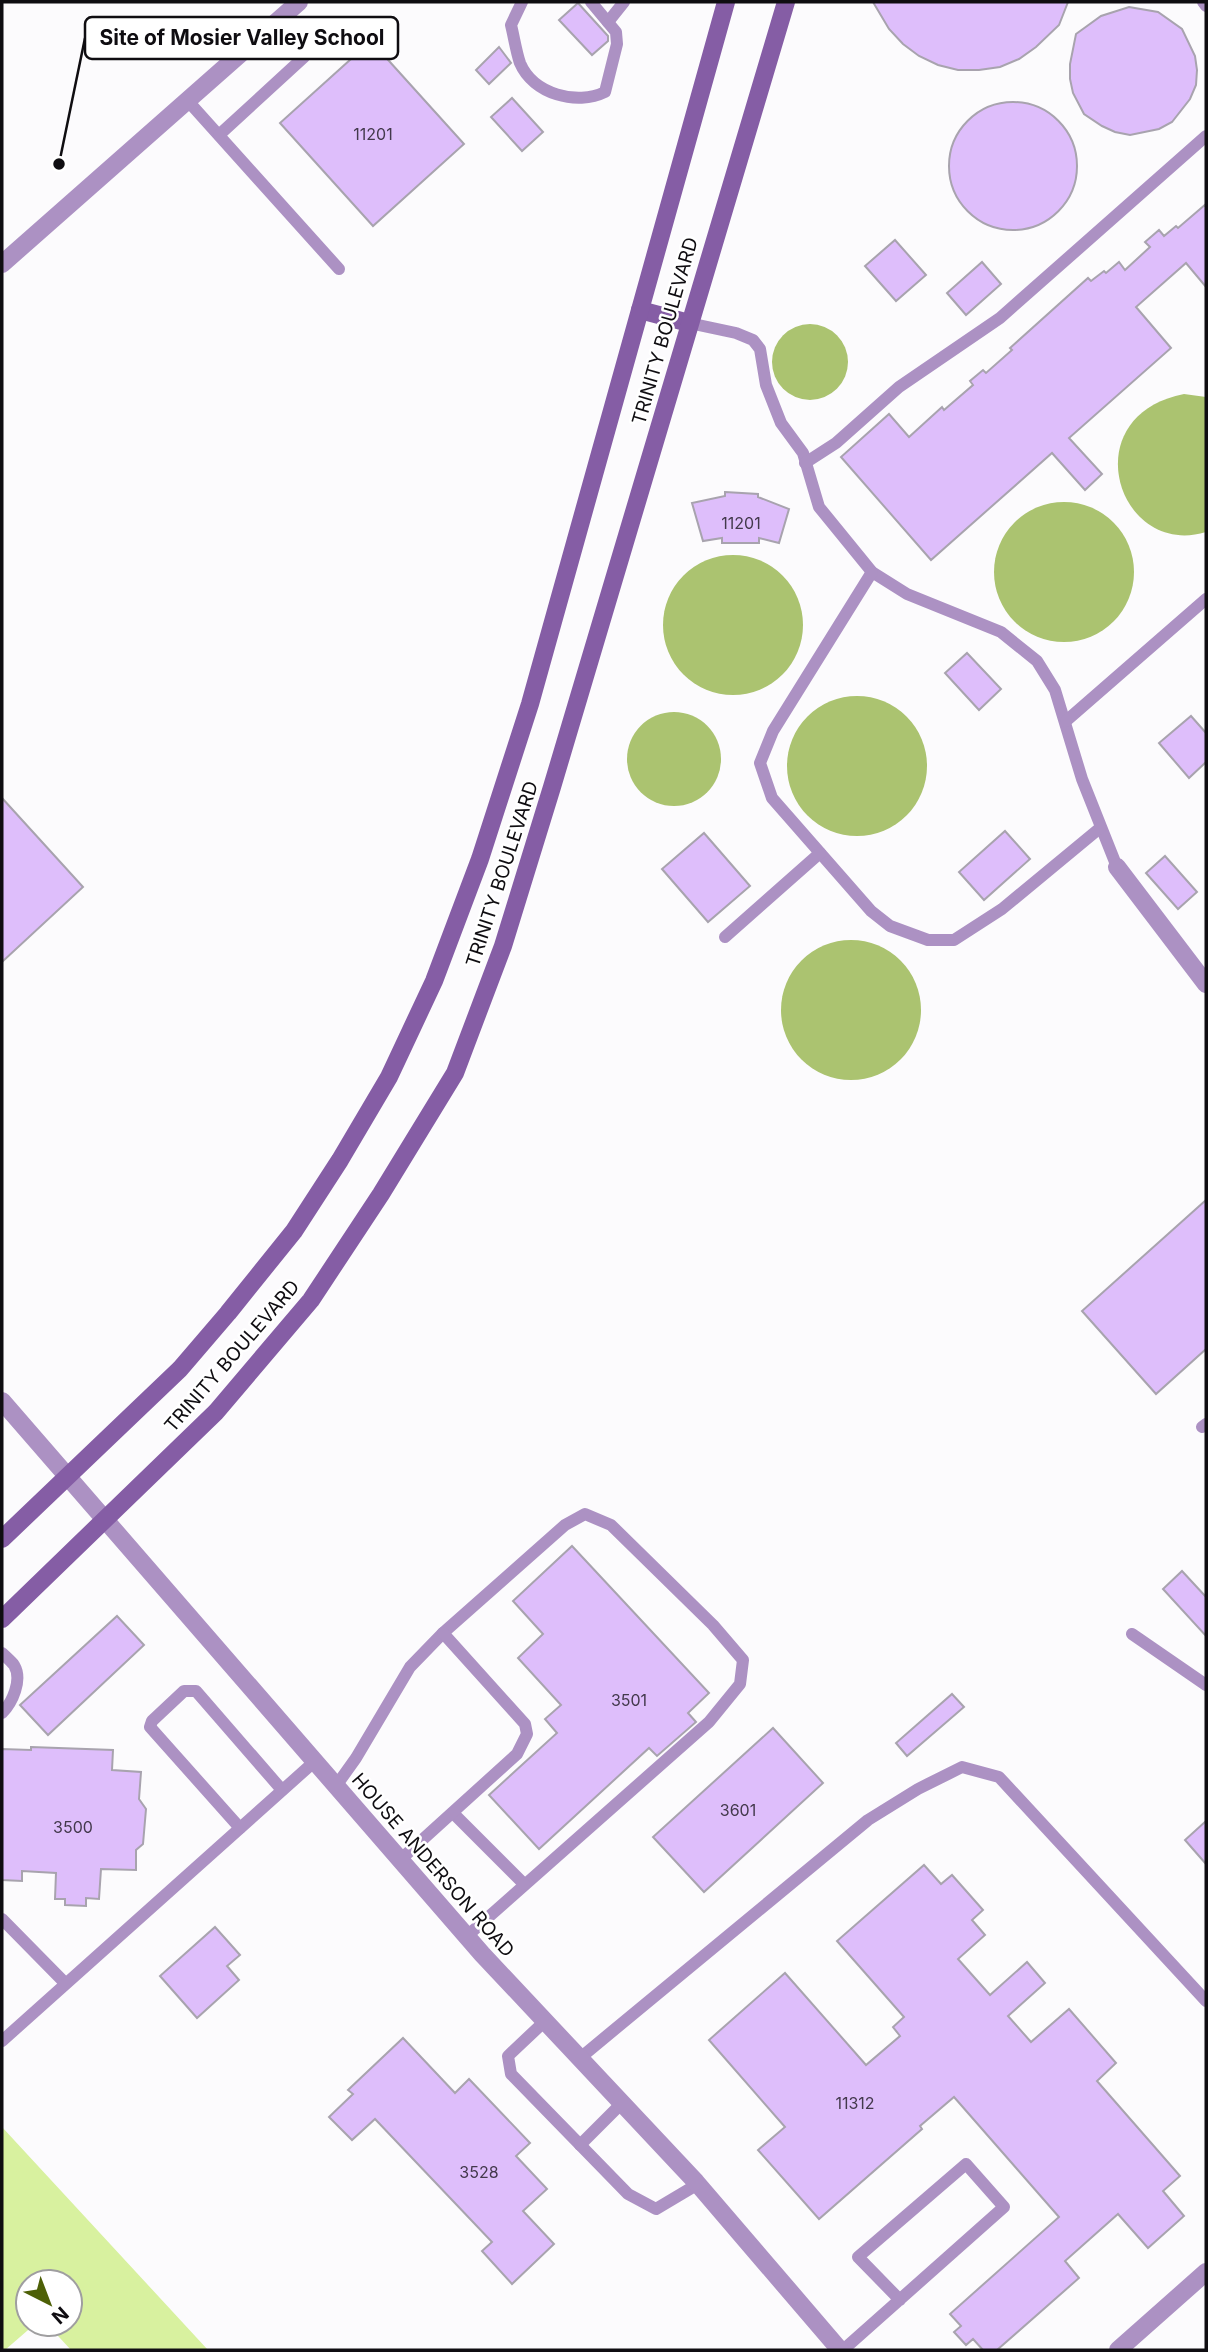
<svg xmlns="http://www.w3.org/2000/svg" width="1208" height="2352" font-family="Inter,sans-serif">
<rect width="100%" height="100%" fill="#fcfbfd"/>
<polygon fill="#d8f19f" points="2,2127 208,2350 71,2350 47,2324 70,2324 70,2282 28,2282 28,2324 35,2324 5,2350 2,2350"/>
<g fill="#abc370">
<circle cx="810" cy="362" r="38"/>
<path d="M1184,394L1206,397V532C1118,559 1072,416 1184,394Z"/>
<circle cx="1064" cy="572" r="70"/>
<circle cx="733" cy="625" r="70"/>
<circle cx="857" cy="766" r="70"/>
<circle cx="674" cy="759" r="47"/>
<circle cx="851" cy="1010" r="70"/>
</g>
<g fill="#debefb" stroke="#a8a3ae" stroke-width="2">
<polygon points="873,2 1068,2 1059,25 1036,47 1019,59 1000,67 979,70 958,70 938,65 919,56 903,44 889,29"/>
<polygon points="578,3 608,36 608,41 592,55 559,20"/>
<polygon points="1129,7 1158,12 1182,29 1195,56 1197,70 1196,85 1190,99 1172,122 1159,129 1130,135 1115,132 1102,126 1084,114 1073,93 1070,79 1070,64 1076,34 1101,16"/>
<polygon points="371,41 464,144 373,226 280,123"/>
<polygon points="499,47 511,63 489,84 476,70"/>
<polygon points="512,98 543,132 522,151 491,117"/>
<circle cx="1013" cy="166" r="64"/>
<polygon points="1206,204 1206,287 1186,263 1136,307 1171,348 1069,438 1102,474 1085,490 1052,453 931,560 841,457 889,414 909,437 942,407 944,410 973,385 970,381 983,370 986,373 1012,350 1010,348 1088,278 1091,281 1104,271 1106,273 1119,262 1125,270 1150,247 1145,242 1159,230 1164,236 1176,226 1178,228"/>
<polygon points="895,240 926,275 896,301 865,266"/>
<polygon points="982,262 1001,284 966,315 947,293"/>
<polygon points="725,492 758,494 758,497 789,509 779,543 759,538 759,543 722,543 722,538 703,541 692,503 725,496"/>
<polygon points="967,653 1001,689 979,710 945,673"/>
<polygon points="1191,716 1206,733 1206,762 1189,778 1159,743"/>
<polygon points="2,798 83,887 2,962"/>
<polygon points="1005,831 1030,859 984,900 959,872"/>
<polygon points="704,833 750,886 708,922 662,869"/>
<polygon points="1165,856 1197,892 1178,909 1146,873"/>
<polygon points="1206,1200 1206,1349 1156,1394 1082,1311"/>
<polygon points="572,1546 709,1693 688,1713 696,1722 657,1756 649,1748 539,1849 489,1795 557,1733 545,1719 561,1705 518,1658 543,1634 513,1601"/>
<polygon points="1182,1571 1206,1597 1206,1636 1163,1589"/>
<polygon points="117,1616 144,1645 48,1735 20,1705"/>
<polygon points="952,1694 964,1707 907,1756 896,1743"/>
<polygon points="773,1728 823,1783 704,1892 653,1837"/>
<polygon points="31,1747 113,1750 112,1770 141,1772 139,1799 146,1809 143,1844 136,1850 136,1870 101,1869 99,1899 86,1898 86,1906 65,1905 65,1899 55,1899 56,1873 22,1871 22,1881 2,1880 2,1749 31,1750"/>
<polygon points="1206,1821 1206,1864 1185,1840"/>
<polygon points="924,1865 941,1884 952,1875 983,1910 972,1920 985,1935 958,1959 990,1995 1027,1962 1045,1983 1008,2016 1031,2042 1069,2009 1116,2063 1097,2081 1180,2176 1163,2191 1184,2216 1148,2248 1118,2214 1065,2261 1079,2278 997,2350 983,2350 973,2339 966,2345 954,2332 961,2326 950,2314 1059,2217 954,2097 920,2126 922,2129 819,2219 758,2150 785,2127 709,2040 785,1973 866,2065 900,2036 893,2027 904,2017 837,1941"/>
<polygon points="215,1927 240,1955 227,1966 239,1980 197,2018 160,1976"/>
<polygon points="403,2038 455,2093 469,2079 530,2143 516,2156 547,2189 523,2211 554,2244 512,2284 482,2251 492,2242 375,2119 352,2140 329,2117 353,2094 348,2090"/>
</g>
<g fill="none" stroke-linecap="round" stroke-linejoin="round">
<g stroke="#ac91c3" stroke-width="12">
<path d="M522,2L511,25C514,37 516,51 520,63C533,94 577,106 605,92L617,44L616,32L591,2"/>
<polyline points="1203,2 1206,6"/>
<polyline points="608,22 624,2"/>
<polyline points="188,101 339,269"/>
<polyline points="219,135 304,57 274,24"/>
<polyline points="689,323 736,333 753,340 760,349 766,385 781,423 803,453 819,507 872,572 907,594 1001,632 1037,661 1055,690 1082,779 1117,867"/>
<polyline points="805,463 836,443 899,387 1000,318 1206,136"/>
<polyline points="872,572 773,731 760,763 772,798 871,911 890,926 928,940 954,940 1002,909 1100,828"/>
<polyline points="1066,721 1206,599"/>
<polyline points="725,937 820,853"/>
<polyline points="1202,1427 1206,1424"/>
<polyline points="1132,1634 1206,1685"/>
<path d="M2,1653C6,1657 11,1661 14,1665C23,1680 12,1703 2,1713"/>
<polyline points="336,1786 356,1758 410,1667 443,1633 565,1525 585,1514 611,1525 713,1625 743,1660 740,1684 709,1722 467,1936"/>
<polyline points="453,1813 524,1884"/>
<polyline points="240,1828 150,1727 152,1721 184,1691 196,1691 282,1790"/>
<polyline points="400,1860 517,1754 527,1734 525,1724 443,1633"/>
<polyline points="2,1919 65,1983"/>
<polyline points="545,2021 508,2056 511,2074 628,2194 656,2209 698,2184"/>
<polyline points="2,2041 314,1762"/>
<polyline points="580,2058 868,1820 918,1789 962,1767 999,1777 1206,2001"/>
<polyline points="580,2145 622,2103"/>
<polyline points="843,2350 1004,2207 966,2164 858,2257 900,2300"/>
</g>
<g stroke="#ac91c3" stroke-width="18">
<polyline points="2,264 299,2"/>
<polyline points="1117,867 1206,984"/>
<polyline points="2,1401 482,1954 696,2182 840,2350"/>
</g>
<polyline stroke="#ac91c3" stroke-width="18" points="1118,2350 1206,2272"/>
<g stroke="#855da5" stroke-width="18">
<polyline points="640,310 689,323"/>
<polyline points="2,1539 180,1369 228,1313 294,1231 340,1160 389,1077 434,981 480,859 530,704 726,2"/>
<polyline points="2,1619 216,1412 311,1300 381,1194 455,1073 503,946 552,787 786,2"/>
</g>
</g>
<g text-anchor="middle" dominant-baseline="central" stroke-width="5" stroke-linejoin="round" paint-order="stroke">
<g font-size="16" fill="#43394c">
<text x="373" y="134">11201</text>
<text x="741" y="523">11201</text>
<text x="629" y="1700">3501</text>
<text x="738" y="1810">3601</text>
<text x="73" y="1827">3500</text>
<text x="855" y="2103">11312</text>
<text x="479" y="2172">3528</text>
</g>
<g font-size="19" fill="#0f0d11" stroke="#fff">
<text transform="translate(665 331) rotate(-74)">TRINITY BOULEVARD</text>
<text transform="translate(502 874) rotate(-72)">TRINITY BOULEVARD</text>
<text transform="translate(232 1356) rotate(-49)">TRINITY BOULEVARD</text>
<text transform="translate(433 1865) rotate(49)">HOUSE ANDERSON ROAD</text>
</g>
</g>
<path fill="none" stroke="#0f0d11" stroke-width="2.5" d="M59 164L85 38"/>
<circle fill="#0f0d11" stroke="#fff" stroke-width="2.5" cx="59" cy="164" r="7"/>
<rect fill="#fff" stroke="#0f0d11" stroke-width="2.5" x="85" y="17" width="313" height="42" rx="7"/>
<g font-size="21" text-anchor="middle" font-weight="bold" fill="#0f0d11">
<text x="242" y="45">Site of Mosier Valley School</text>
</g>
<rect width="1208" height="2352" fill="none" stroke="#0f0d11" stroke-width="7"/>
<g transform="translate(49 2303) rotate(138)"><circle r="33" fill="#ffffff" stroke="#9f9ea0" stroke-width="2"/>
<path d="M0-5L12 26L0 18L-12 26Z" fill="#4d6007"/>
<text y="-10" font-size="19" font-weight="bold" text-anchor="middle" fill="#0f0d11">N</text>
</g>
</svg>
